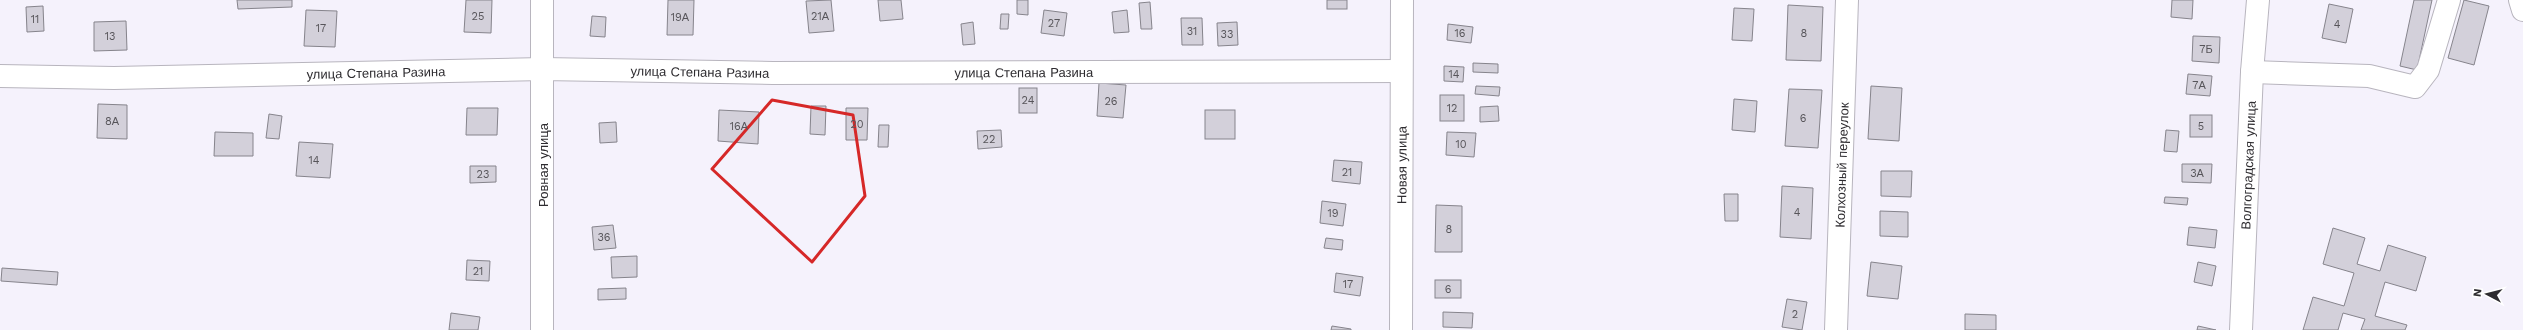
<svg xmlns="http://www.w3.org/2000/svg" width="2523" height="330" font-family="'Work Sans',sans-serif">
<rect width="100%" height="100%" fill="#f5f2fc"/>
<g fill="#d3d0da" stroke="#86848c">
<polygon points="237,0 292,0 292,7 238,9"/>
<polygon points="466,0 492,0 491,33 464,32"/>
<polygon points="668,0 694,0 693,35 667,35"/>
<polygon points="831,0 834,31 809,33 806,1"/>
<polygon points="878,0 901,0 903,19 880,21"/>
<polygon points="1017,0 1028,0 1028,15 1017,14"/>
<rect x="1327" y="0" width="20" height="9"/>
<polygon points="2172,0 2193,0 2192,19 2171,17"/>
<polygon points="2414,0 2432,0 2417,70 2400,66"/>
<polygon points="2464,0 2489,6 2474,65 2448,58"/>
<polygon points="1150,2 1152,29 1141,29 1139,3"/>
<polygon points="2329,4 2353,9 2346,43 2322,38"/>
<polygon points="1788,5 1823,7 1821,61 1786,60"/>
<polygon points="43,6 44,31 27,32 26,7"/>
<polygon points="1734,8 1754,9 1752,41 1732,40"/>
<polygon points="306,10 337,11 335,47 304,46"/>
<polygon points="1044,10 1067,13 1064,36 1041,33"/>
<polygon points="1127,10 1129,32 1114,33 1112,12"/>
<polygon points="1001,14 1009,14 1008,29 1000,29"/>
<polygon points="592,16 606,17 605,37 590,36"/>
<polygon points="1181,18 1202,18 1203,45 1182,45"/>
<polygon points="126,21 127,50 94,51 94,22"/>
<polygon points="973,22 975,44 963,45 961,24"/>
<polygon points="1237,22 1238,45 1218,46 1217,23"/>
<polygon points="1448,24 1473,27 1471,43 1447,40"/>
<polygon points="2193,36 2220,37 2219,63 2192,61"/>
<polygon points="1473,63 1498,64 1498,73 1473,72"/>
<polygon points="1444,66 1464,67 1463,82 1444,81"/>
<polygon points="2188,74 2212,76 2210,96 2186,94"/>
<polygon points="1099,83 1126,85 1123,118 1097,116"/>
<polygon points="1476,86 1500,87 1499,96 1475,94"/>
<polygon points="1871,86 1902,88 1899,141 1868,139"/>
<rect x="1019" y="88" width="18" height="25"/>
<polygon points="1789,89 1822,90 1818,148 1785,146"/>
<rect x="1440" y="95" width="24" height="26"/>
<polygon points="1734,99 1757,101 1755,132 1732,130"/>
<polygon points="98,104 127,105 127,139 97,138"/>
<polygon points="811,106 826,106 825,135 810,134"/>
<polygon points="1498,106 1499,121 1480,122 1480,107"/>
<polygon points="467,108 498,108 497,135 466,135"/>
<polygon points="846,108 868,108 867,140 846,140"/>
<polygon points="719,110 759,112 758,144 718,141"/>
<rect x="1205" y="110" width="30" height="29"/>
<polygon points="269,114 282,116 279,139 266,138"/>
<rect x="2190" y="115" width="22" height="22"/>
<polygon points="616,122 617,142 600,143 599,123"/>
<polygon points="879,125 889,125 888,147 878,147"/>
<polygon points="1001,130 1002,147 978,149 977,131"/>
<polygon points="2166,130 2179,131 2177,152 2164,151"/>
<polygon points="215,132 253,133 253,156 214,156"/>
<polygon points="1447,132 1476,133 1474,157 1446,155"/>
<polygon points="299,142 333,144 330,178 296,176"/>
<polygon points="1334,160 1362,162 1360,184 1332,181"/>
<polygon points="2182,164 2212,164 2211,183 2182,182"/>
<polygon points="470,166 496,166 496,182 470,183"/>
<polygon points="1881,171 1912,171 1911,197 1881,196"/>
<polygon points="1782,186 1813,188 1811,239 1780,237"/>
<polygon points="1724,194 1738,194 1738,221 1725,221"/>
<polygon points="2165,197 2188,198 2187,205 2164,203"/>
<polygon points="1322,201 1346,204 1343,226 1320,223"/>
<polygon points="1436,205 1462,206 1462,252 1435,252"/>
<polygon points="1880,211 1908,212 1908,237 1880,236"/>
<polygon points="613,225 616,248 594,250 592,227"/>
<polygon points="2189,227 2217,230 2215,248 2187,245"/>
<polygon points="2333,228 2365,238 2357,264 2380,271 2388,245 2426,257 2416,291 2385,282 2375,316 2407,325 2405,330 2361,330 2365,319 2343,313 2338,330 2303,330 2313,297 2344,306 2354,273 2323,264"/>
<polygon points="1326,238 1343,240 1342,250 1324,248"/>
<polygon points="637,256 637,277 612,278 611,257"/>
<polygon points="467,260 490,261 489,281 466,280"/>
<polygon points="1871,262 1902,266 1898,299 1867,296"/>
<polygon points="2198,262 2216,266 2212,286 2194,282"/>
<polygon points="2,268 58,272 57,285 1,281"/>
<polygon points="1336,273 1363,277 1360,296 1334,292"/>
<rect x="1435" y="280" width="26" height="18"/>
<polygon points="626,288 626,299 598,300 598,289"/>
<polygon points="1787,299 1807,302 1802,330 1782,327"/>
<polygon points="1443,312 1473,313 1472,328 1443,327"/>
<polygon points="451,313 480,317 478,330 449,330"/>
<polygon points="1965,314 1996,315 1996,330 1965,330"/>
<polygon points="1332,326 1351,329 1351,330 1331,330"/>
<polygon points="2198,326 2216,330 2197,330"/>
</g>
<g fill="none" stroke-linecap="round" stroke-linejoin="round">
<defs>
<g id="minor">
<polyline points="2520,0 2523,10"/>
<polyline points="2252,72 2369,76 2415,87 2428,70 2449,0"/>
<path id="s1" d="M0,76L114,78L543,69L773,73L1401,71"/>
<polyline points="542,330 542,0"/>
<path id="s2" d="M1401,330L1402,0"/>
<path id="s3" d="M1836,330L1847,0"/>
<path id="s4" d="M2241,330L2252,72L2258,0"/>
</g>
</defs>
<use href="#minor" stroke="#b8b5be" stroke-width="24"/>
<use href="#minor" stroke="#fff" stroke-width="22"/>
</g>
<path fill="none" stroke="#d62828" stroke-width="3" stroke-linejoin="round" d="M772,100L853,115L865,196L812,262L712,169Z"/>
<g text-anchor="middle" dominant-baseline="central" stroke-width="4" stroke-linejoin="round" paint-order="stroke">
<g font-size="11" fill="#57555a">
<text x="478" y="16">25</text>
<text x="820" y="16">21А</text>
<text x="680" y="17">19А</text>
<text x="35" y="19">11</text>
<text x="1054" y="23">27</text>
<text x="2337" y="24">4</text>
<text x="321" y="28">17</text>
<text x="1192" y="31">31</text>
<text x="1460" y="33">16</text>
<text x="1804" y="33">8</text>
<text x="1227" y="34">33</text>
<text x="110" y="36">13</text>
<text x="2206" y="49">7Б</text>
<text x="1454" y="74">14</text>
<text x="2199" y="85">7А</text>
<text x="1028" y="100">24</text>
<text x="1111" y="101">26</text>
<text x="1452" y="108">12</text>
<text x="1803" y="118">6</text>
<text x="112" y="121">8А</text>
<text x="857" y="124">20</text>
<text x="739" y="126">16А</text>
<text x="2201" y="126">5</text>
<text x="989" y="139">22</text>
<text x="1461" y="144">10</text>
<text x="314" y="160">14</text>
<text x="1347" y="172">21</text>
<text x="2197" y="173">3А</text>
<text x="483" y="174">23</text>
<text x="1797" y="212">4</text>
<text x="1333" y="213">19</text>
<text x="1449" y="229">8</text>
<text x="604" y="237">36</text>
<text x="478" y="271">21</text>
<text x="1348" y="284">17</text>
<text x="1448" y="289">6</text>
<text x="1795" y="314">2</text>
</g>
<g font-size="13" fill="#2e2c30" stroke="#fff">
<text stroke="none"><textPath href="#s1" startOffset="376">улица Степана Разина</textPath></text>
<text stroke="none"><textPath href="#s1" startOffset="700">улица Степана Разина</textPath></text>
<text stroke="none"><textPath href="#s1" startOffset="1024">улица Степана Разина</textPath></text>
<text transform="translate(543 165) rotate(-90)">Ровная улица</text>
<text stroke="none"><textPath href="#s2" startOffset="165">Новая улица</textPath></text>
<text stroke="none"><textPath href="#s3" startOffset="165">Колхозный переулок</textPath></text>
<text stroke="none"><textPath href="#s4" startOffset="165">Волгоградская улица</textPath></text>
</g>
</g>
<g transform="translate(2487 294) rotate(277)" stroke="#ffffff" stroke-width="3" paint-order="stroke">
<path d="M0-3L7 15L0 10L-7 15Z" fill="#2e2c30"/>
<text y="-6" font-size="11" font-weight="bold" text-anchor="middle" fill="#2e2c30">N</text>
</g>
</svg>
